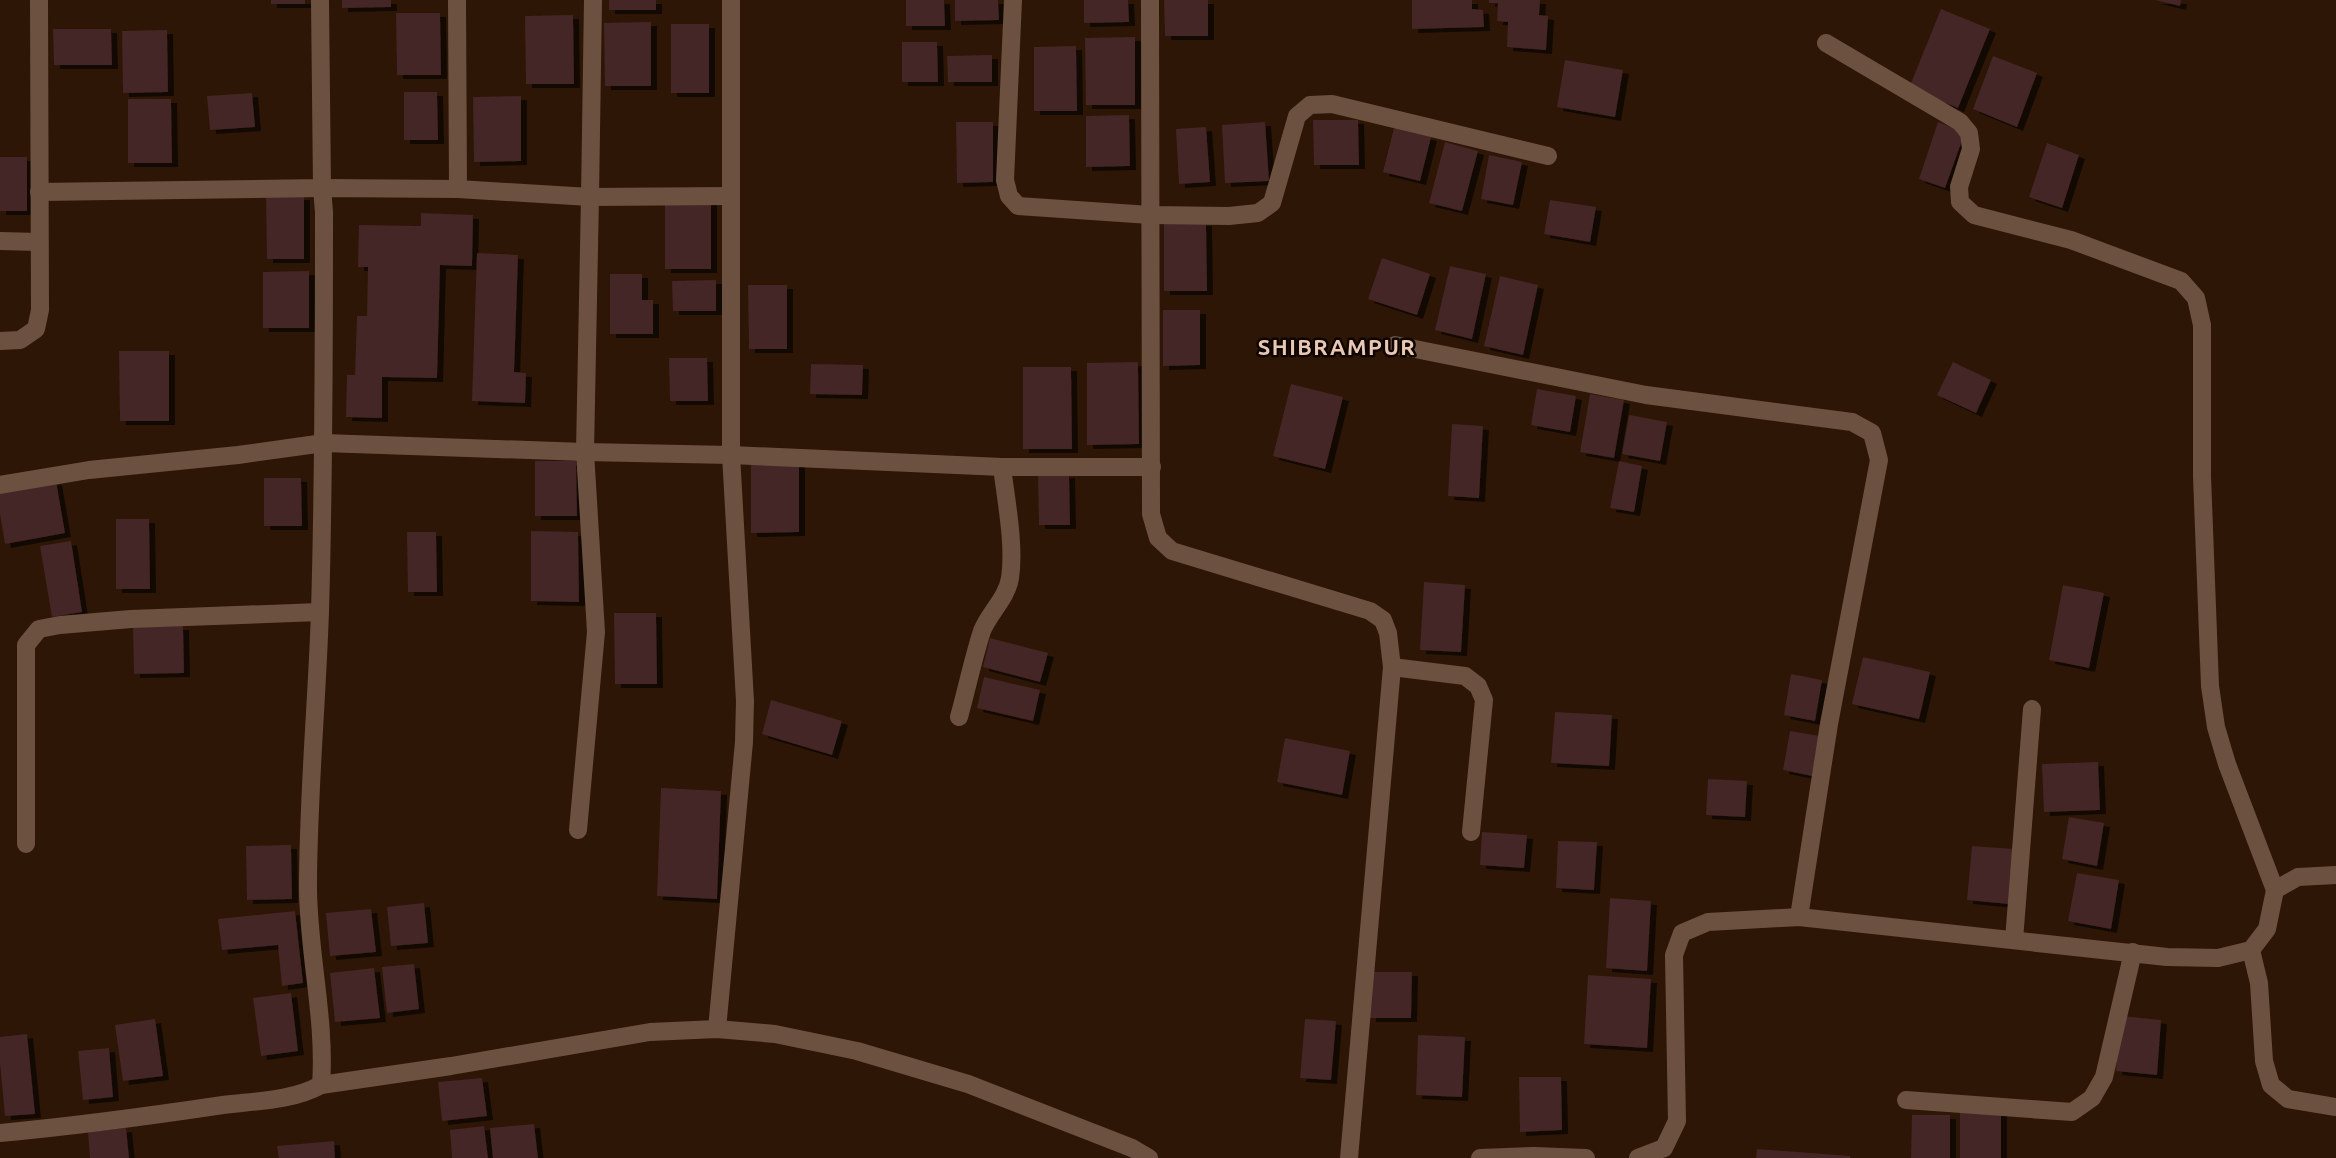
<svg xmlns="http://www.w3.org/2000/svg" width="2336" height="1158" font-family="Ubuntu,sans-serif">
<defs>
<filter id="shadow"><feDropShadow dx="6" dy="4" stdDeviation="0" flood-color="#0009"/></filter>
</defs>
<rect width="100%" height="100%" fill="#2d1605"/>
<g fill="#442525" filter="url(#shadow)">
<rect x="271" y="0" width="34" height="4"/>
<polygon points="342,0 391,0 391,7 342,8"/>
<rect x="609" y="0" width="47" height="10"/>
<polygon points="906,0 944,0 945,26 906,26"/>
<polygon points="955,0 998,0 999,20 955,21"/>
<polygon points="1084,0 1128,0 1129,22 1084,23"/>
<polygon points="1164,0 1208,0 1208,36 1165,36"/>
<polygon points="1412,0 1472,0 1472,9 1483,10 1484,27 1412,29"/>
<polygon points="1489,0 1540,0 1539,15 1548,16 1546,50 1507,47 1508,22 1497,21 1498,3 1489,3"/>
<polygon points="2155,0 2181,0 2180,6"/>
<polygon points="1941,9 1990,29 1958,108 1909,88"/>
<polygon points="396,13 440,13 441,75 397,75"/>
<polygon points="573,15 574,84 526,84 525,16"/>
<polygon points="651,22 651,86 605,86 604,23"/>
<rect x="671" y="24" width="38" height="69"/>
<polygon points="53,29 111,29 112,65 54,65"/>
<polygon points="167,30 168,92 123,93 122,31"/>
<polygon points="1135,37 1135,105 1086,105 1085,38"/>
<polygon points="902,42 937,42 938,82 902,82"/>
<polygon points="1076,46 1077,111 1034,111 1034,47"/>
<polygon points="992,55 992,82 948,82 947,56"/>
<polygon points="1993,56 2037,73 2017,127 1973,109"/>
<polygon points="1565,60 1623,70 1615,117 1557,107"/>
<polygon points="404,92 437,92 438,140 404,140"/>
<polygon points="252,93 255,127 210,130 207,96"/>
<polygon points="521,96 521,161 474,162 473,97"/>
<polygon points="128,99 171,99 172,163 128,163"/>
<polygon points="1129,115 1130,166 1086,167 1086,116"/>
<polygon points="1313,120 1358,120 1359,165 1314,165"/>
<polygon points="956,122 993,122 993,182 957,183"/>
<polygon points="1265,122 1269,181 1225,183 1222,125"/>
<polygon points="1938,122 1965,132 1945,188 1919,179"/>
<polygon points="1206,127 1210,182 1179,184 1176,129"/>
<polygon points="1394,128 1431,137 1420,181 1383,172"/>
<polygon points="1445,142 1478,151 1462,211 1429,203"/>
<polygon points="2047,143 2079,155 2062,208 2029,197"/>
<polygon points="1489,155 1522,162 1513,205 1481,199"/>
<rect x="0" y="157" width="27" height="54"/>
<polygon points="266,196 304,196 304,259 267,259"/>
<polygon points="1550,200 1596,207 1590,242 1544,234"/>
<polygon points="711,201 711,269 665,269 665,202"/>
<polygon points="421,213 473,215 472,266 440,265 437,378 382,377 382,418 346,417 347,375 355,375 357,316 367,316 368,267 358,267 359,225 421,226"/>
<polygon points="1164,222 1206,222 1207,291 1164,291"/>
<polygon points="477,253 518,255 514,372 526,373 525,403 472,401"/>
<polygon points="1382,258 1430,274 1417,315 1368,299"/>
<polygon points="1450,266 1486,274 1472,339 1435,330"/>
<polygon points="309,271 309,328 263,328 263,272"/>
<polygon points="610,274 642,274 642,300 653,300 653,334 610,334"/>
<polygon points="1500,276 1538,285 1523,355 1484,346"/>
<polygon points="716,280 716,311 673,311 672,281"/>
<polygon points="748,285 787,285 787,349 749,349"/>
<polygon points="1163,310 1200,310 1200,365 1163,366"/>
<polygon points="119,351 169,351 169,421 120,421"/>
<polygon points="669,358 707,358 708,401 670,401"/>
<polygon points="1138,362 1139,444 1087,445 1087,363"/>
<polygon points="1953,362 1991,380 1976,413 1937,395"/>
<polygon points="811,364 863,365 862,395 810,394"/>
<polygon points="1023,367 1071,367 1072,449 1023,449"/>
<polygon points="1291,384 1343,397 1325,469 1273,456"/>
<polygon points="1537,389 1576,396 1570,432 1531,425"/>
<polygon points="1590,394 1624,400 1614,458 1580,452"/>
<polygon points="1629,415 1667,422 1660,461 1622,454"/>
<polygon points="1452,424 1483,426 1479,498 1448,496"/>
<polygon points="535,461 576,461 577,516 535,516"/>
<polygon points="1619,461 1642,466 1634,512 1610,508"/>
<polygon points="751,463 799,463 799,532 751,533"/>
<polygon points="1069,474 1070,525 1039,525 1038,475"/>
<polygon points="264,478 301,478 302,526 264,526"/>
<polygon points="56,481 65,533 5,544 0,514 0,490"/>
<polygon points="116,519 149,519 150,589 116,589"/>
<polygon points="531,531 578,532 579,602 531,601"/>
<polygon points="407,532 436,532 437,592 408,592"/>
<polygon points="71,541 82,612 52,617 40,546"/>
<polygon points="1424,582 1465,585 1461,652 1420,650"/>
<polygon points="2063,585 2104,593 2089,668 2049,660"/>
<polygon points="614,613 656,613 657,684 615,684"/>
<polygon points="133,626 183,626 184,673 134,674"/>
<polygon points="990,638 1048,653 1040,682 983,667"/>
<polygon points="1863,657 1930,672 1919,719 1852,704"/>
<polygon points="1791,674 1822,680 1815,721 1784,715"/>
<polygon points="984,677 1040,690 1033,721 977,708"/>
<polygon points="771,700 842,721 832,755 762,734"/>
<polygon points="1555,712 1612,715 1609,766 1551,763"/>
<polygon points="1790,731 1819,736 1812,776 1783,770"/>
<polygon points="1285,738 1350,751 1342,795 1277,782"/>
<polygon points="2098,762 2100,810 2044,812 2042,764"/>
<polygon points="1708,779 1747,781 1745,817 1706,815"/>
<polygon points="661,788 721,791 717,899 657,896"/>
<polygon points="2069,817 2104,823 2097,866 2062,859"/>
<polygon points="1482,832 1527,835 1524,868 1480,865"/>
<polygon points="1558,841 1597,842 1594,890 1556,888"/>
<polygon points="291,845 292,899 247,900 246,846"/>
<polygon points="1972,846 2014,849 2009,904 1967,900"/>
<polygon points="2077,873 2119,880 2111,929 2068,921"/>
<polygon points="1610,898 1651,901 1647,971 1606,968"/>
<polygon points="424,903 428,943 391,946 387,907"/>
<polygon points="371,909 376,952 330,956 326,913"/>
<polygon points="295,911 303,983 282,986 278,945 222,950 218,919"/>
<polygon points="414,964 419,1009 387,1013 382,967"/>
<polygon points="374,968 380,1018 335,1022 330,973"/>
<polygon points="1371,972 1412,972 1411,1018 1370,1018"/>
<polygon points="1588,975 1651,979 1647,1048 1584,1044"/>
<polygon points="291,993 298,1051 261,1056 253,998"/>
<polygon points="2121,1016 2161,1020 2157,1075 2116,1071"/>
<polygon points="155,1019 163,1076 123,1081 115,1025"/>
<polygon points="1305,1019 1336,1021 1331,1080 1300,1078"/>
<polygon points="27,1034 35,1114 5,1116 0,1063 0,1037"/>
<polygon points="1418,1035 1465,1037 1462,1097 1416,1095"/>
<polygon points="109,1048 113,1097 83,1100 78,1051"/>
<polygon points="1519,1077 1561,1077 1562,1130 1520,1132"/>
<polygon points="482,1078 487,1116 442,1121 438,1082"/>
<rect x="1960" y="1112" width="41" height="46"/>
<polygon points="1912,1115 1950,1115 1950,1158 1911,1158"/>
<polygon points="534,1124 538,1158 493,1158 490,1128"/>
<polygon points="484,1126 488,1158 452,1158 450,1130"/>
<polygon points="126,1128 129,1158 90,1158 88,1132"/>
<polygon points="334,1141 335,1158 279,1158 277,1146"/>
<polygon points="1757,1149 1850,1156 1850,1158 1756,1158"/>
</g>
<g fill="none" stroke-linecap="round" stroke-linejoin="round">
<g stroke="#6d5140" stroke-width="18">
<polyline points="593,0 590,197 731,196"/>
<polyline points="1013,0 1005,180 1009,196 1018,206 1150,215 1229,216 1258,213 1272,203 1297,116 1310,105 1332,104 1548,156"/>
<polyline points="1150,0 1151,514 1158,538 1172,551 1370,611 1383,620 1388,633 1392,667 1349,1158"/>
<polyline points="1826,43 1960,122 1969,133 1971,149 1959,187 1960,202 1974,215 2071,240 2181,281 2196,298 2202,325 2202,476 2210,686 2216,727 2227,764 2275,890"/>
<polyline points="39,192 322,188 320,0"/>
<polyline points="0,241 39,242"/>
<polyline points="0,341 20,340 36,329 40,310 39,0"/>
<polyline points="1395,345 1646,395 1852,422 1872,433 1879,460 1829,724 1799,917"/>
<polyline points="0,485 89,470 238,455 324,443 585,452 590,197 458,189"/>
<polyline points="1392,667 1465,676 1478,686 1484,700 1471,832"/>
<path d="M959,717C967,688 973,659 982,631C989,613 1007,598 1010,578C1015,546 1006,500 1002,467"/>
<polyline points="578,830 596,632 585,452 731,455 1002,467 1152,467"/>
<polyline points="26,844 26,645 39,629 60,625 131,619 320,612"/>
<polyline points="2014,940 2032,709"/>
<polyline points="2251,950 2259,983 2264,1061 2271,1085 2288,1099 2336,1107"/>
<polyline points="717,1029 744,742 745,701 731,455 731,0"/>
<polyline points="321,1085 451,1066 650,1032 717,1029 775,1034 857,1051 968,1084 1132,1148 1149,1158"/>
<polyline points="1906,1100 2072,1112 2092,1098 2104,1077 2133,952"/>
<path d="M0,1133C75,1126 149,1116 223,1105C255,1101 292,1101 321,1085C326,1020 308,952 308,887C308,795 317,703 320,611C324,478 324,345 324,212L322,188L458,189L457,0"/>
<polyline points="1480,1158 1534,1156 1586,1158"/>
<polyline points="1638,1158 1664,1148 1677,1121 1674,955 1682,933 1708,922 1799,917 2167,957 2218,958 2251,950 2267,929 2275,890 2298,877 2336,875"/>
</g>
</g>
<g text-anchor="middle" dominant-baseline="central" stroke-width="5" stroke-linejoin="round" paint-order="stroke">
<g font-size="22" font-weight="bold" letter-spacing="1.5" fill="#e8c7b3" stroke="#0e0501">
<text x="1337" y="346">SHIBRAMPUR</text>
</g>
</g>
</svg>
